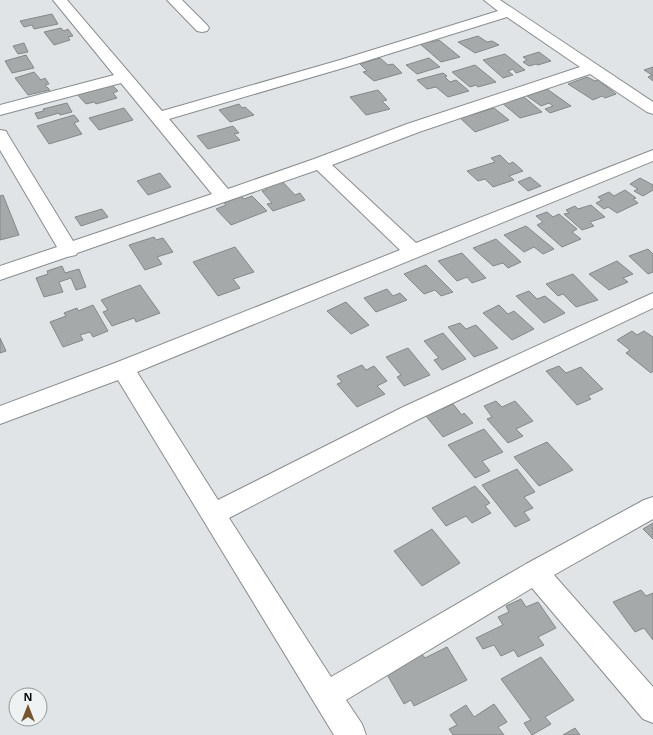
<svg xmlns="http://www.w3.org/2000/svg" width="653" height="735" font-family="'Open Sans',sans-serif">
<rect width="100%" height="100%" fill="#e0e4e6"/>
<g fill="#a5a9aa" stroke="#848889">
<polygon points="52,14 58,24 34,29 32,25 24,27 20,21"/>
<polygon points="61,28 64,31 68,29 73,36 68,37 70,40 54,45 44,32"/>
<polygon points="478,36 487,42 492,41 499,45 475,53 458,42"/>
<polygon points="429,40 432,42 439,40 460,57 441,62 419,43"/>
<polygon points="24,43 28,52 18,54 13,46"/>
<polygon points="539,52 551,61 538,65 536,64 529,66 523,62 527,60 523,57"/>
<polygon points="505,54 525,70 516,73 513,69 508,71 513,75 503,78 483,60"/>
<polygon points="26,55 34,68 12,73 5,61"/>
<polygon points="380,58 388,65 393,64 402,73 374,81 363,72 367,71 360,64"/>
<polygon points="429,58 440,67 417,74 406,65"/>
<polygon points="475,65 496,82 478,87 476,85 470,87 452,72"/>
<polygon points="653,67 653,81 648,77 652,75 644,70"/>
<polygon points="34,72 41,80 45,78 49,84 45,85 50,90 28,95 15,78"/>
<polygon points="443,73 447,76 445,77 450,82 456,80 469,91 448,97 436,87 427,89 417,80"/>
<polygon points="587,77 595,81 598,80 616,94 605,98 602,96 593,100 568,84"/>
<polygon points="109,82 118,91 113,93 117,98 96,104 94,102 86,104 75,92"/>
<polygon points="547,89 571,106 550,113 545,109 553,106 549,103 541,106 527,96"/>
<polygon points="378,90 387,100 382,101 390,109 366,115 350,97"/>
<polygon points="524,97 542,112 520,118 502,103"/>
<polygon points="67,103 72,112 60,115 59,113 38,119 35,113 44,111 43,109"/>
<polygon points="239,104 242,108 245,107 254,115 230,122 219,110"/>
<polygon points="124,108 133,120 99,130 89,118"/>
<polygon points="494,108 509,120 475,132 458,116 469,113 471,115"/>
<polygon points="74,115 79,121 74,123 82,134 49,144 37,126"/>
<polygon points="233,126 239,133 234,134 240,140 208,149 197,136"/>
<polygon points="500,155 509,164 513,162 523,171 509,176 514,180 493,187 485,179 478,181 467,171 495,162 491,158"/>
<polygon points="160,173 171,187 148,195 137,181"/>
<polygon points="530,177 541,186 528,191 518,182"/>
<polygon points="640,178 653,185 653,190 643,196 634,191 638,189 630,184"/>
<polygon points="281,180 295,195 300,193 305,200 273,211 267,204 272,203 262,191 266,190 263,186"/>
<polygon points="625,190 636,198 633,199 638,203 617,213 608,207 604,209 596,203 602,200 598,197 609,192 614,196"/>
<polygon points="239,194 244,199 252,196 267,211 231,225 216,209 226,205 222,201"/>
<polygon points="3,195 19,235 0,240 0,196"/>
<polygon points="591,205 605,217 590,222 594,226 582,230 564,214 569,213 566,210 575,206 578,209"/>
<polygon points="102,209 108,217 81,226 75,217"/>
<polygon points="547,212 553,217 559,214 577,229 572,232 581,239 562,247 537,225 543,222 536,216"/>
<polygon points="526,226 554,249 543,254 534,247 524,252 504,235"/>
<polygon points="154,237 156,240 163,238 173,252 157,257 162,264 145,270 129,245"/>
<polygon points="496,239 521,262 508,268 503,263 493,266 473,248"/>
<polygon points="235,247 254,272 233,279 240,288 218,296 193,262"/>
<polygon points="648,249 653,254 653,272 648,274 629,256"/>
<polygon points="462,253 486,278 472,283 467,277 457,281 438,261"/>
<polygon points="617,261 633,274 623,278 628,282 609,290 589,274"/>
<polygon points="426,265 453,292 441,296 435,290 424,294 404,274"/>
<polygon points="62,266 65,273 79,269 86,287 76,290 71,278 59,282 63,292 44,297 36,278 48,274 47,271"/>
<polygon points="573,274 598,300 576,307 563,294 558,296 546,284"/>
<polygon points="140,285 160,313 136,322 134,318 112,326 103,312 108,310 101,300"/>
<polygon points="387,289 393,296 400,293 407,300 376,312 364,298"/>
<polygon points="529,291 537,299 545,296 565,313 544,323 516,296"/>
<polygon points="346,302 369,325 351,334 327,311"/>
<polygon points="93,305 108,331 93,337 90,332 80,335 83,340 63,347 50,322 66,316 64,313 77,308 78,311"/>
<polygon points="499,305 508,314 514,311 534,329 512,340 483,313"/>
<polygon points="460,323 466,329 476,325 498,348 474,357 448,327"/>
<polygon points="632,331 637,335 644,331 653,337 653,371 651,373 626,353 630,350 617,340"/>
<polygon points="443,333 466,359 442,370 434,360 439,358 424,341"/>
<polygon points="0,338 6,351 0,353"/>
<polygon points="408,348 430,375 404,386 397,377 401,375 386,357"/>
<polygon points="362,365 366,370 374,366 387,381 377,386 385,394 357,407 337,384 342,382 337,376"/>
<polygon points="559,366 566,373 581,367 603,389 588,396 591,399 577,405 546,371"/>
<polygon points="496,401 502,407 515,401 533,421 516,429 523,436 508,443 487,419 492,417 484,406"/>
<polygon points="453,404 462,415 464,413 473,423 443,437 422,411 438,405 442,409"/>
<polygon points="484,429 503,452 482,461 490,471 475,478 448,445"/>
<polygon points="547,442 573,470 539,486 514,457"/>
<polygon points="517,469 535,492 524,497 533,508 524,512 530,520 515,527 482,485"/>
<polygon points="475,486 490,503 485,506 491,513 472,523 466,516 446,526 432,508"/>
<polygon points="653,523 653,539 643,529"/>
<polygon points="432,529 460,563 422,586 394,551"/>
<polygon points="641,590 646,596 653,593 653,640 644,628 635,632 613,602"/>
<polygon points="521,599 526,607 538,602 556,628 538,637 544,645 518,657 514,650 501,656 494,645 483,649 476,638 503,625 498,617 509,612 506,606"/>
<polygon points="447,647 467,680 414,706 411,700 404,704 385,671 421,653 425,658"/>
<polygon points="541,657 574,700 545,717 551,724 532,735 524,723 531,720 501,679"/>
<polygon points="494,704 507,722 498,727 504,735 453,735 449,729 457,725 450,715 466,705 474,717"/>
<polygon points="575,728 580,735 563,735"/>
</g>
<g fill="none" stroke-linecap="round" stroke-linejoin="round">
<defs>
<g id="street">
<path d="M53,0H67L162,111L340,60L498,11L484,0H500L653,102V114L647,112L590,74L419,132L332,165L416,243L653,150V161L137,372L218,500L403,407L653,293V308L419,419L229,518L331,677L526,564L644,500L653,497V519L554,575L653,687V723L643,719L532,588L346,700L362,724L366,735H334L118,380L0,424V406L115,363L400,250L317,170L77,253L76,255L67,257L0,280V266L57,247L0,150V130L6,131L8,135L73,241L212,194L121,83L0,115V105L114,75ZM507,17L580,67L407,124L314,159L228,189L169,119L350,66Z"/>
<polygon points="167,0 182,0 207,25 209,28 207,31 202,32 197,31"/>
</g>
</defs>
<use href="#street" stroke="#898d8e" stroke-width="2"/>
<use href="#street" fill="#fff" fill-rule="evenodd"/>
</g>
<g transform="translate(28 707)"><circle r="19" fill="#eef2f3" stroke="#939697"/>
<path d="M0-3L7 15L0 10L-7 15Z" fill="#77562d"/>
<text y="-6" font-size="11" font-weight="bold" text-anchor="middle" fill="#0a0b0c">N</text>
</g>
</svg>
